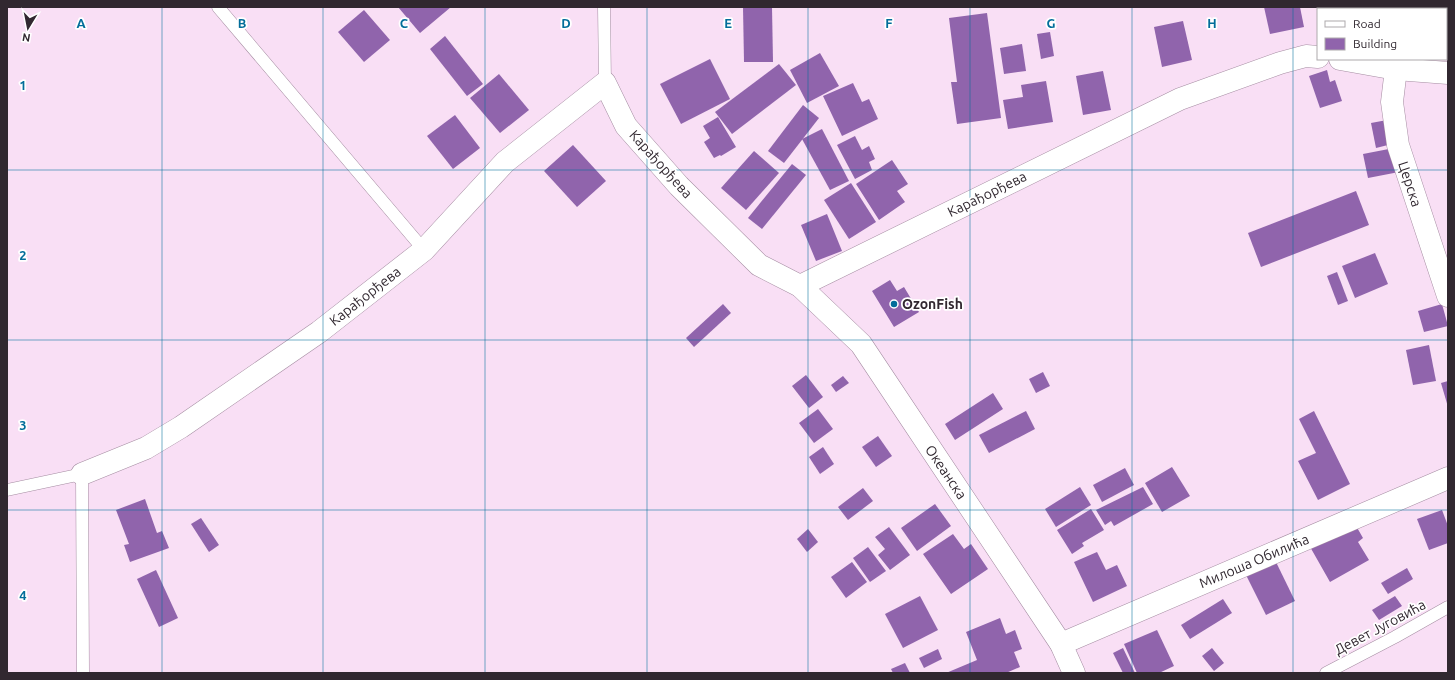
<svg xmlns="http://www.w3.org/2000/svg" width="1455" height="680" font-family="Ubuntu,sans-serif">
<rect width="100%" height="100%" fill="#f9dff5"/>
<g fill="#9064ac">
<polygon points="398,7 451,7 420,33"/>
<polygon points="743,7 772,7 773,62 744,62"/>
<polygon points="1264,7 1300,7 1304,27 1270,34"/>
<polygon points="364,10 390,40 364,62 338,32"/>
<polygon points="987,13 1001,118 957,124 951,82 957,82 949,18"/>
<polygon points="1183,21 1192,60 1162,67 1154,27"/>
<polygon points="1050,32 1054,56 1041,59 1037,34"/>
<polygon points="445,36 483,84 467,96 430,49"/>
<polygon points="1022,44 1026,71 1004,74 1000,48"/>
<polygon points="820,53 839,86 807,103 790,70"/>
<polygon points="710,59 730,99 681,124 660,84"/>
<polygon points="779,64 796,85 732,134 715,112"/>
<polygon points="1327,70 1330,82 1335,80 1342,101 1320,108 1309,76"/>
<polygon points="1103,71 1111,110 1083,115 1076,76"/>
<polygon points="499,74 529,110 500,133 470,98"/>
<polygon points="1046,81 1053,122 1008,129 1003,100 1023,97 1021,85"/>
<polygon points="853,83 862,102 869,99 878,119 842,136 823,96"/>
<polygon points="803,105 819,118 784,163 768,151"/>
<polygon points="455,115 480,148 453,169 427,136"/>
<polygon points="718,117 736,147 721,156 720,155 714,158 704,142 710,138 703,126"/>
<polygon points="1387,120 1392,144 1376,148 1371,123"/>
<polygon points="822,129 849,181 830,190 802,139"/>
<polygon points="855,136 862,150 869,146 875,159 869,162 872,170 855,179 837,145"/>
<polygon points="573,145 606,181 577,207 544,171"/>
<polygon points="1394,148 1399,172 1368,178 1363,154"/>
<polygon points="754,151 779,173 746,210 721,188"/>
<polygon points="892,160 908,184 897,191 905,202 879,220 856,184"/>
<polygon points="792,164 806,175 762,229 748,218"/>
<polygon points="851,183 876,222 849,239 824,200"/>
<polygon points="1356,191 1369,225 1261,267 1248,233"/>
<polygon points="827,214 842,251 816,261 801,225"/>
<polygon points="1375,253 1388,284 1355,298 1342,266"/>
<polygon points="1337,272 1348,301 1338,305 1327,276"/>
<polygon points="890,280 897,291 904,287 919,312 894,327 872,291"/>
<polygon points="723,304 731,313 694,347 686,338"/>
<polygon points="1442,304 1448,326 1424,332 1418,311"/>
<polygon points="1429,345 1436,381 1413,385 1406,350"/>
<polygon points="1043,372 1050,386 1036,393 1029,379"/>
<polygon points="806,375 823,397 809,408 792,386"/>
<polygon points="843,376 849,383 836,392 831,385"/>
<polygon points="1448,381 1448,407 1441,383"/>
<polygon points="993,393 1003,409 955,440 945,424"/>
<polygon points="818,409 833,429 814,443 799,423"/>
<polygon points="1026,411 1035,429 989,453 979,435"/>
<polygon points="1314,411 1350,484 1318,500 1298,461 1316,453 1299,419"/>
<polygon points="878,436 892,456 876,467 862,447"/>
<polygon points="823,447 834,464 820,474 809,457"/>
<polygon points="1172,467 1190,496 1162,512 1145,483"/>
<polygon points="1125,468 1134,485 1102,502 1093,485"/>
<polygon points="1080,487 1091,505 1056,527 1045,509"/>
<polygon points="1143,487 1153,504 1114,526 1111,521 1105,525 1096,510"/>
<polygon points="863,488 873,501 848,520 838,507"/>
<polygon points="145,499 157,533 162,531 169,548 130,562 124,545 129,544 116,510"/>
<polygon points="935,504 951,526 917,551 901,528"/>
<polygon points="1091,509 1104,530 1082,543 1084,546 1072,554 1057,530"/>
<polygon points="1442,510 1448,526 1448,543 1429,550 1417,519"/>
<polygon points="201,518 219,545 209,552 191,524"/>
<polygon points="1355,524 1363,538 1358,542 1369,560 1330,582 1309,545"/>
<polygon points="889,527 910,555 890,570 878,555 885,549 875,537"/>
<polygon points="808,529 818,542 807,552 797,539"/>
<polygon points="953,534 964,549 971,544 988,569 951,594 923,554"/>
<polygon points="868,547 886,571 870,582 853,558"/>
<polygon points="1097,552 1106,570 1117,565 1127,586 1093,602 1074,562"/>
<polygon points="1275,560 1295,601 1266,615 1246,575"/>
<polygon points="852,562 867,582 846,598 831,577"/>
<polygon points="1407,568 1413,579 1388,594 1381,583"/>
<polygon points="156,570 178,618 159,627 137,579"/>
<polygon points="920,596 938,630 903,648 885,614"/>
<polygon points="1395,596 1402,606 1379,620 1372,610"/>
<polygon points="1223,599 1232,613 1190,639 1181,625"/>
<polygon points="1000,618 1006,634 1015,630 1022,649 1014,652 1020,667 1006,673 946,673 977,660 966,632"/>
<polygon points="1157,630 1174,666 1159,673 1137,673 1124,644"/>
<polygon points="1123,648 1135,673 1123,673 1113,653"/>
<polygon points="1212,648 1224,663 1214,671 1202,656"/>
<polygon points="938,649 942,659 924,668 919,658"/>
<polygon points="905,663 910,673 893,673 891,669"/>
</g>
<g fill="none" stroke-linecap="round" stroke-linejoin="round">
<defs>
<g id="lane">
<polyline points="218,7 424,250"/>
<polyline points="604,7 605,83"/>
<polyline points="7,490 82,474 83,673"/>
<polyline points="1326,673 1395,637 1448,607"/>
</g>
<g id="street">
<polyline points="1340,59 1396,69 1448,73"/>
<polyline points="1396,69 1392,102 1398,145 1448,296"/>
<polyline points="800,286 1180,99 1280,63 1306,56 1318,57"/>
<polyline points="82,474 146,448 181,427 319,332 424,250 505,162 605,83 626,126 679,186 759,265 800,286 861,344 1061,644 1074,673"/>
<polyline points="1061,644 1448,478"/>
</g>
</defs>
<use href="#lane" stroke="#a58da2" stroke-width="13"/>
<use href="#street" stroke="#a58da2" stroke-width="23"/>
<use href="#lane" stroke="#fff" stroke-width="12"/>
<use href="#street" stroke="#fff" stroke-width="22"/>
</g>
<path fill="none" stroke="#026d9a" stroke-width="1" stroke-opacity="0.55" d="M162,7V673M323,7V673M485,7V673M647,7V673M808,7V673M970,7V673M1132,7V673M1293,7V673M7,170H1448M7,340H1448M7,510H1448"/>
<circle fill="#026d9a" stroke="#fff" stroke-width="1.5" cx="894" cy="304" r="4"/>
<g text-anchor="middle" dominant-baseline="central" stroke-width="3.5" stroke-linejoin="round" paint-order="stroke">
<g font-size="14" fill="#312830" stroke="#fff">
<text transform="translate(661 164) rotate(48)">Карађорђева</text>
<text transform="translate(1410 184) rotate(72)">Церска</text>
<text transform="translate(987 194) rotate(-26)">Карађорђева</text>
<text transform="translate(365 296) rotate(-38)">Карађорђева</text>
<text transform="translate(946 472) rotate(56)">Океанска</text>
<text transform="translate(1254 561) rotate(-23)">Милоша Обилића</text>
<text transform="translate(1380 627) rotate(-28)">Девет Југовића</text>
</g>
<g font-size="14" font-weight="bold" fill="#312830" stroke="#fff" text-anchor="start">
<text x="902" y="304">OzonFish</text>
</g>
</g>
<g font-size="13" text-anchor="middle" font-weight="bold" fill="#026d9a" stroke="#fff" stroke-width="3.5" stroke-linejoin="round" paint-order="stroke">
<text x="81" y="28">A</text>
<text x="242" y="28">B</text>
<text x="404" y="28">C</text>
<text x="566" y="28">D</text>
<text x="728" y="28">E</text>
<text x="889" y="28">F</text>
<text x="1051" y="28">G</text>
<text x="1212" y="28">H</text>
<text x="23" y="90">1</text>
<text x="23" y="260">2</text>
<text x="23" y="430">3</text>
<text x="23" y="600">4</text>
</g>
<rect width="1455" height="680" fill="none" stroke="#312830" stroke-width="16"/>
<rect x="1317" y="8" width="130" height="52" fill="#ffffff" stroke="#ada9ac"/>
<rect x="1325" y="21" width="20" height="6" fill="#ffffff" stroke="#ada9ac"/>
<text x="1353" y="28" font-size="12" fill="#312830">Road</text>
<rect x="1325" y="38" width="20" height="12" fill="#9064ac" stroke="#ada9ac"/>
<text x="1353" y="48" font-size="12" fill="#312830">Building</text>
<g transform="translate(28 28) rotate(190)" stroke="#ffffff" stroke-width="3" paint-order="stroke">
<path d="M0-3L7 15L0 10L-7 15Z" fill="#312830"/>
<text y="-6" font-size="11" font-weight="bold" text-anchor="middle" fill="#312830">N</text>
</g>
</svg>
